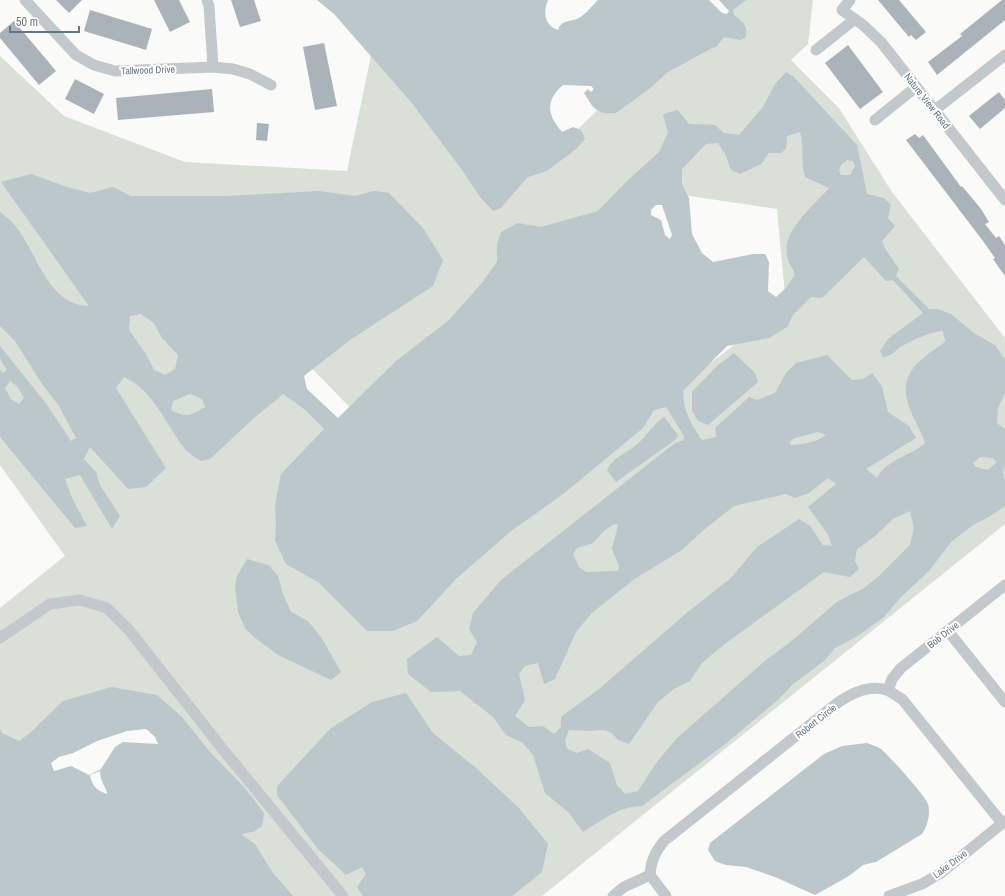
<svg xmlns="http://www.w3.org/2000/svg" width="1005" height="896" font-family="'Archivo Narrow',sans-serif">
<rect width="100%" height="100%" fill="#fafaf8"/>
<polygon fill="#dadfd7" points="733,0 813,0 808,44 791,60 839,108 892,192 1005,338 1005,524 542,896 496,896 532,865 410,736 406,693 291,794 361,850 388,896 254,896 227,834 256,817 154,704 112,696 67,721 16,753 0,740 0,608 65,556 0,465 0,428 41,479 74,465 35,408 17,422 0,402 0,319 2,318 132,486 166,468 106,389 121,367 120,323 137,305 183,342 217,402 211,443 283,394 305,410 324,429 280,503 279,548 328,584 369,625 786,305 777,209 649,190 620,215 534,255 363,421 302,358 420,264 368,208 52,222 114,303 55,323 0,256 0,56 64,116 185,162 347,171 375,36 501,208 528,177 603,105 652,69 691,52 731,25 730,3"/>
<g fill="#bbc7cb" fill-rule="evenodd">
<path d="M317,0H548C543,12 544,25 558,30C561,20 570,22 579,18C586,14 592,6 598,0H709L722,13L727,14L729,11L719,0H746L733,10L734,15C743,22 748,25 746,37L741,40L724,37L716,47L712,48L668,72L649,89L616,113C595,115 593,107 584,93L588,89L591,92L594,89L591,86L563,85C545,101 547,114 562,132L573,127L581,130L585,139L576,149L547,171L528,177L501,208L493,211L480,197L462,170L411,102L334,14Z"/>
<path d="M786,72L794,77L857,145L867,194L884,198L891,205L888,218L895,226L882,241L886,250L899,269L896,276L929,309H937L951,314L974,333L995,345L1005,360V393L998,408L997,423L1005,429V465L1003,473L1005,481V506L994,514L973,525L951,542L929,571L902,596L884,617L856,637L835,648L824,661L792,685L779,699L724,745L642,806C620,806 602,820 583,832L568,812L545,793L533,755L523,743L506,735L493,717L460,691L431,692L408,674L407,659L437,637L459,656L471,655L477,642L469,629L473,613L501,580L675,443L684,440V436L666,407L654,410L643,428L563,494L510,532L457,578L417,621L393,631H367L318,582L286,564L275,541L276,526L275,505L281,474L324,429L305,410L283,394L254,418L210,459L201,461C195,457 188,453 184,448C165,423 154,391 124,377L116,388L166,468L146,487L128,489L90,447L84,459L96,472L100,485L120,516L112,529L80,475L65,479L72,498L87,526L75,528L0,437V370L3,373L7,370L0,359V346L45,402L71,441L76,438L59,406L42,384L15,341L0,326V212C4,215 8,218 12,222C36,247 46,306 89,306L1,182L31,174L67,187L90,193L113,187L131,196H228L319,191L355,196L374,191L389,193L423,228L443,260L433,286L350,340L304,376L307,389L338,418L396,361L449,320L481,284L497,262V244L501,232L518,223L541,227L598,211L626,182L659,152L668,133L663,114L678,110L689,124L715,125L724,133L739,135L763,107L775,84ZM800,132C805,149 800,162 805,177L829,188C813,207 779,232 788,260C790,265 793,269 795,274L787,287L776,297L768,291L769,262L765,254H753L713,262L702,253L692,234L689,198L682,184V169L706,144L718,143L726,156L731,170L740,174L761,164L769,153H781L786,149L787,136ZM847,160L853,161L855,166L850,175H841L839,171L841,165ZM656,205H662L672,235L670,239L665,235L661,220L651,215V210ZM864,257L886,281L893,280L923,313L888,339L880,351L883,357C893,356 894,351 902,346C911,341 932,331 943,331L945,342C920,360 896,373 910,409C914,421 921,429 925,443C911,456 887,459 877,478L866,469L916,438L909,426L888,412L882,386L872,373L863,379L852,380L827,355L796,363L786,373L775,393L757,400L749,397L715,428L716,437L702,440C691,424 683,411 683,391L727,346L769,338L787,327L793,315L811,297L822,298ZM141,314L154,323L162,338L178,355L175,369L165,375L154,370L146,354L129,330L130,316ZM10,381L17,386L24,398L19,404L11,399L5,388ZM190,394L202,399L205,407C190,416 186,418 171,410L173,401ZM818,432L826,435C816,443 803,444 791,445L789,442L795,438ZM980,457L992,458L997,462L988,470L976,467L973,463ZM828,478L836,484L808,507L827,533L832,546L823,545L810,526L799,519L757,547L731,578L689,611L599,689L561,717V727L554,734L543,726L529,727L515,716L525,700L519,674L525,666L538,663L544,684L555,679L576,632L592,613L633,580L682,550L705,529L734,506L786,494L795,498L809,493ZM910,511L914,528L910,545L879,576L864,588L838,601L788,644L767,659L677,738L656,763L638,791L625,794L617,785L610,763L588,749L577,753L567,749L565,740L569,730L591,731L603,730L612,733L618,740L629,744L658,702L674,689L690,681L702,663L726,643L824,572L850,577L859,569L855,561L857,549L874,537L893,519ZM614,524L618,525L612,549L619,566L618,571L586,572L579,567L573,554L577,548L593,543L604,531Z"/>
<polygon points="734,353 755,373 758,382 708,425 698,421 692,411 692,392 717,366"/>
<path d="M664,417L678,435L675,440L616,482L607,470C613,457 625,454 635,446C646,437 653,424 664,417Z"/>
<polygon points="247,559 268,565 278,576 283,594 291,612 308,621 321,637 341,672 331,680 278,655 255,638 245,628 238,612 235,586 237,576"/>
<path d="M111,687L157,695L182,717L210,752L244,787L264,813L262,826L253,832L244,833L242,835L255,844L273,873L293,896H0V729L2,733L19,741L30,733L63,701ZM146,729L155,737L158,744L123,742L115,747L101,769L89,775L71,766L54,771L51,763L59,757L73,753L97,741L127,731ZM100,771C100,782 107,788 107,794C96,790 92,786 90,775Z"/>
<polygon points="406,693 433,733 476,768 519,808 548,844 542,872 512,896 363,896 357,887 366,874 362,867 346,875 318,849 277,795 277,786 331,728 372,702"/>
<path d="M867,743C871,745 877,746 881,749C890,757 924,794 928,804C931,813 927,827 922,834L876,862L863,865L849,876L815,895L775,877L746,867L726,865L715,861L708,850L710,843L824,754L842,746Z"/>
</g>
<g fill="#aab3b9">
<polygon points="56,0 82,0 69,13"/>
<polygon points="154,0 179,0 190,22 170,32"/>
<polygon points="231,0 254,0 261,21 240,27"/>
<polygon points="878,0 899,0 926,32 916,40 911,35 909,37"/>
<polygon points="1002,0 1005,0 1005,20 937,75 928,62 962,36 960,34"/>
<polygon points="90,10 152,29 146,50 84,31"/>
<polygon points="14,21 56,71 39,85 0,38 0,33"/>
<polygon points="324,43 337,106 315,110 303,47"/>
<polygon points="848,45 883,92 860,109 825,63"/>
<polygon points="75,79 104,94 94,114 65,99"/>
<polygon points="212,89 214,112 118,120 116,98"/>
<polygon points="999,92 1005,100 1005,108 980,129 969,116"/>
<polygon points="257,123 269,124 267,141 256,140"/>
<polygon points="915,134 919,138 923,135 961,187 962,186 981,209 989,222 985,224 996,238 999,236 1005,245 1005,276 993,259 995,258 983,241 906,140"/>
</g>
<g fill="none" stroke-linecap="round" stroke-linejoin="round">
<g stroke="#c3c8cc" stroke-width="11">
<polyline points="25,0 76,55 94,65 115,71 213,67 233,69 250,74 271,85"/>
<polyline points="207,0 209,6 213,67"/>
<polyline points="850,0 842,10 863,25 881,42 1005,200"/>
<polyline points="816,50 855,19"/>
<polyline points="935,110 1005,55"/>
<polyline points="875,120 916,87"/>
<polyline points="948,631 1005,702"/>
<polyline points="0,638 50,604 80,600 107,608 129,630 221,747 343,896"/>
<polyline points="888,690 892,679 901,668 1005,585"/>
<polyline points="613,896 624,887 650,875"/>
<path d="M666,896L650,875C651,861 655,852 664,841L836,704C850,694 870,683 889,691C893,693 898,697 902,699L1002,823"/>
<polyline points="889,896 922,884 941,873 1005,821"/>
</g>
</g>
<g text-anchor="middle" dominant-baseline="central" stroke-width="4" stroke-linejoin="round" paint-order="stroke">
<g font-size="10" fill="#657683" stroke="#fff">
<text transform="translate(148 70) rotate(-2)">Tallwood Drive</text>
<text transform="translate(927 101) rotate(52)">Nature View Road</text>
<text transform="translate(943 635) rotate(-38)">Bob Drive</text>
<text transform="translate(816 721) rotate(-38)">Robert Circle</text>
<text transform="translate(950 864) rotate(-37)">Lake Drive</text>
</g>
</g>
<path d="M10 26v6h69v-6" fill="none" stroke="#657683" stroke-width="2"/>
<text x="16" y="26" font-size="12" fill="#657683" stroke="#ffffff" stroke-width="3" paint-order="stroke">50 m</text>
</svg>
